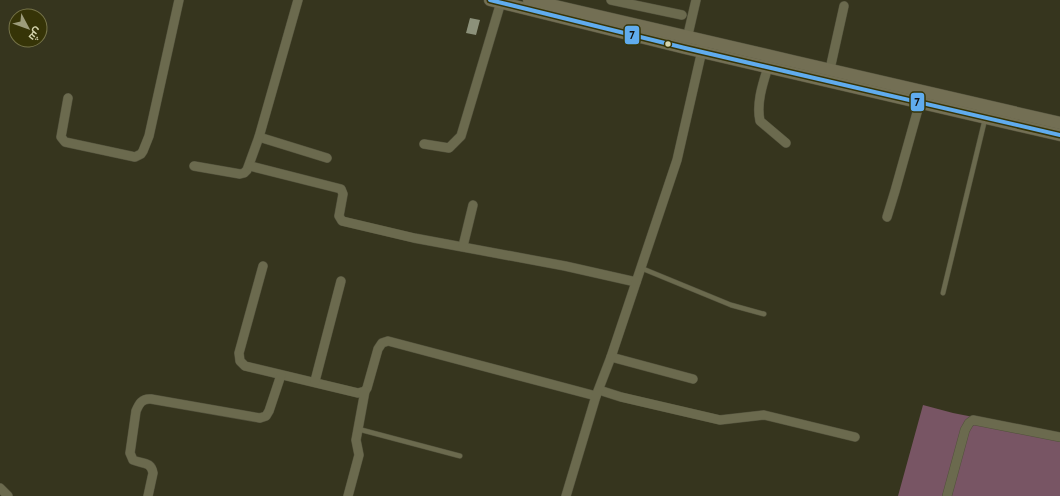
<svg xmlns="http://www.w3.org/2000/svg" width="1060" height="496" font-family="'PT Sans',Cairo,sans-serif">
<rect width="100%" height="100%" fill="#36351e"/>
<polygon fill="#785564" points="923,405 953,413 1060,434 1060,496 898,496"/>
<polygon fill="#8c917a" points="470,18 480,20 476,35 466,33"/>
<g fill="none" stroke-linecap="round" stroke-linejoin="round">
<defs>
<g id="lane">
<polyline points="641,268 731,305 764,314"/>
<polyline points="943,293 985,119"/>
<polyline points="358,429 460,456"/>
</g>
<g id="street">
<polyline points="611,0 682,15"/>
<polyline points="686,43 696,0"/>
<path d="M768,67C763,83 756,103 760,121L786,143"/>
<polyline points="830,69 844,6"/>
<polyline points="68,98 61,137 65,142 135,157 141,154 143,151 149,136 179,0"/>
<polyline points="259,137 327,158"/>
<polyline points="424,144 449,148 461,136 501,2"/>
<polyline points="194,166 240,174 244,173 247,170 259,137 298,0"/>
<polyline points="250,166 341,189 343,194 339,216 342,221 414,238 565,266 636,282"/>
<polyline points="887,217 895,191 920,102"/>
<polyline points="463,246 473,205"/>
<polyline points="263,266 239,353 240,361 245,366 358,393 365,391 367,388 378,349 382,343 388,341 596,396"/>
<polyline points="611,357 693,379"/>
<polyline points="315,381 341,281"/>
<polyline points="599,390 621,397 720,420 764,415 855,437"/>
<polyline points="0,488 8,496"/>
<path d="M148,496L153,473C151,461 142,464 133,460L130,453L136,411C139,404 142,398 151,399L260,418L266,416L269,411L281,375"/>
<polyline points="348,496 359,455 356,440 365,391"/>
<polyline points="566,496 596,396 611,357 677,160 703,46"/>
<polyline points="947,496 965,430 969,423 973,420 1060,437"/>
</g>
<g id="secondary">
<polyline points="490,0 685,48 1060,135"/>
<path d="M529,0C706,42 883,81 1060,123"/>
</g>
</defs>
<use href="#lane" stroke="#52513c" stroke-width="5.5"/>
<use href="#street" stroke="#52513c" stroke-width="10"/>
<use href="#secondary" stroke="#52513c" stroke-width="13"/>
<use href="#lane" stroke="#6b6a4e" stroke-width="4.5"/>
<use href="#street" stroke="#6b6a4e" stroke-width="9"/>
<use href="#secondary" stroke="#736f54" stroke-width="12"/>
<defs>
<polyline id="bus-1" points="490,0 685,48 1060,135"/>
</defs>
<use href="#bus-1" stroke="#363407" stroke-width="7"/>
<use href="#bus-1" stroke="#60acee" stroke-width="4"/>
</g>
<circle fill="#d5d4ad" stroke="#363407" stroke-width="1.5" cx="668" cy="44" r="3.5"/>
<g stroke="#363407" stroke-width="1.5">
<rect x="624" y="25" width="16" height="20" rx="4" fill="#60acee"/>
<rect x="910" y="92" width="15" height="20" rx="4" fill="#60acee"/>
</g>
<g font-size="11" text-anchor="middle" font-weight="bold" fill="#111">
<text x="632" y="39">7</text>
<text x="917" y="106">7</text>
</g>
<g transform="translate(28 28) rotate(131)"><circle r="19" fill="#363407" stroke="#767449"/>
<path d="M0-3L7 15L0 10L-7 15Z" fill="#9d9c7b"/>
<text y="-6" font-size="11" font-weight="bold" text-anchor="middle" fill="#d5d4ad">ش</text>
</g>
</svg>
